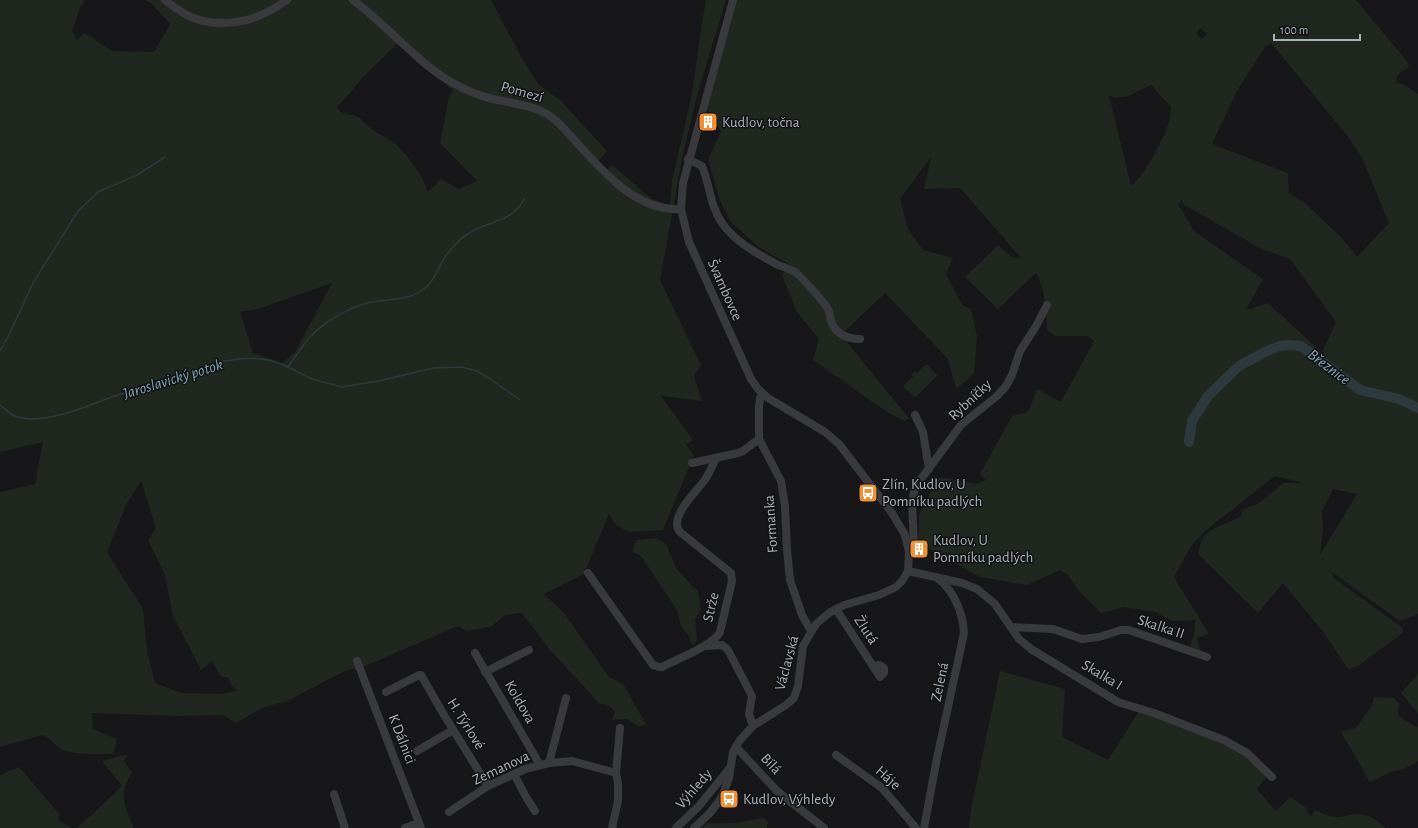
<svg xmlns="http://www.w3.org/2000/svg" width="1418" height="828" font-family="'Alegreya Sans',sans-serif">
<rect width="100%" height="100%" fill="#171719"/>
<g fill="#1f271f" fill-rule="evenodd">
<path d="M0,0H85L79,10L72,31L77,40L85,33L112,51L154,52L170,24L152,4L145,0H491L523,60L538,84L560,100L607,151L598,161L607,170L612,165L652,199L670,205L672,181L692,94L702,22L706,0H726L697,95L682,159L660,280L701,365L694,376L702,401L661,396L693,440L686,445L694,455L663,530L629,532L616,525L609,514L584,574L544,594L564,613L609,677L623,684L646,724L639,727L627,719L612,720L615,712C611,707 606,703 599,704L588,691L550,650L522,613L505,615L492,626L467,631L458,626L356,670L353,669L345,671L287,701L264,707L236,723L223,715L177,716L92,713L93,729L117,739L113,754C97,754 80,755 65,751C57,749 52,738 42,735L0,747V492L35,484L43,442L0,452ZM402,41L453,91L449,96L440,143L477,181L459,189L441,179L428,192C423,176 407,153 393,142C386,137 378,134 372,129C367,126 364,120 358,117C351,113 341,116 337,107L349,94L363,77L397,44ZM332,283L295,352L283,363L253,353L240,312L258,309ZM141,481L156,528L148,540L165,575L173,616L201,670L212,661L220,676L229,678L231,685L237,691L222,694L182,693L155,683L147,651L143,609L107,552L127,503Z"/>
<path d="M737,0H1356L1407,61L1409,67C1402,72 1395,74 1397,83L1403,84L1418,94V614L1400,621L1332,572L1334,578L1400,626L1403,629V633L1358,666L1348,669L1324,633L1283,583L1258,613L1198,554C1199,550 1200,546 1201,542C1209,525 1228,525 1241,516L1242,510L1259,503L1284,483H1304L1275,476L1205,531L1192,545L1174,577L1209,634L1197,638L1201,654L1189,649L1194,634L1195,620L1172,621L1155,612L1124,607L1101,613L1078,590L1068,575L1060,570L1027,585L980,577L918,543L919,515L938,478H945L976,484L986,480L980,474L1012,416L1024,413L1029,410L1037,389L1061,402L1094,341L1088,336H1055L1047,330C1046,311 1046,291 1036,273L998,309L965,277L998,245L1012,257L1021,258L960,188L924,189L931,157L900,199L908,229L923,250L953,258L946,274L962,305L971,309L977,336L974,374L956,389L948,359L885,293L841,335L909,418L905,421L887,412L813,360L819,339L797,312L782,275L789,264L758,247L730,221L720,200L708,160L721,131L707,109ZM1200,28L1207,34L1202,39L1196,34ZM1271,43L1349,138L1362,158L1389,223L1357,257L1343,239L1305,203L1289,193L1288,173L1212,144L1238,89L1265,47ZM1151,85L1171,107C1170,112 1171,118 1169,122C1163,140 1145,175 1131,186L1109,95L1114,98L1128,96ZM1182,200L1184,205L1262,249L1290,259L1336,322L1322,353L1268,303L1246,310L1263,279L1194,231L1178,204ZM1333,489L1357,494L1320,555L1323,528L1322,511Z"/>
<polygon points="925,365 928,365 937,375 936,377 916,397 913,396 904,387 904,385 913,377 911,374 915,371 917,373"/>
<polygon points="656,538 666,544 676,568 693,587 698,590 701,610 695,619 697,638 696,643 692,645 689,636 681,626 677,610 641,556 632,552 636,540"/>
<path d="M1000,671L1065,689L1062,737L1108,760L1139,711L1221,741L1246,755L1268,775L1257,789L1276,811L1290,797L1308,808L1307,813L1311,816L1315,810C1323,814 1330,817 1339,817C1348,816 1356,813 1365,815C1373,817 1380,823 1386,828H969L971,810Z"/>
<polygon points="1418,674 1418,713 1401,693"/>
<polygon points="1374,697 1394,698 1399,704 1398,711 1399,716 1412,725 1418,727 1418,761 1404,769 1391,772 1370,782 1341,732 1356,728 1372,706"/>
<path d="M127,754L124,761L132,772C118,796 124,803 134,828H76L84,822L122,786L102,761Z"/>
<polygon points="19,767 60,815 58,820 72,828 0,828 0,775"/>
<path d="M763,817L768,822L767,828H701L708,823C726,824 745,823 763,817Z"/>
</g>
<g fill="none" stroke-linecap="round" stroke-linejoin="round">
<g stroke="#2d393d" stroke-width="1.5">
<polyline points="0,351 9,335 33,283 78,211 98,192 137,175 165,157"/>
<polyline points="288,367 312,379 342,387 379,381 433,368 461,367 477,371 489,378 520,400"/>
<path d="M0,405C5,409 10,414 15,416C39,425 78,410 101,401C123,393 145,386 167,379C205,366 250,347 288,367C296,356 303,344 312,335C323,323 348,308 364,304C383,298 406,302 423,290C434,282 438,268 445,257C452,247 460,238 471,232C489,221 514,221 524,199"/>
</g>
<polyline stroke="#2d393d" stroke-width="10" points="1189,442 1192,421 1208,396 1239,366 1265,352 1279,346 1290,345 1301,346 1360,390 1399,399 1418,408"/>
<g stroke="#383a3e" stroke-width="8">
<path d="M165,0C171,5 178,10 185,14C208,27 240,25 263,14C272,11 279,5 287,0"/>
<path d="M353,0C378,19 400,42 423,62C433,70 444,79 455,84C466,90 477,95 489,98C508,103 529,104 547,114C559,121 568,133 577,143C603,172 638,212 681,209"/>
<path d="M688,159L702,166C710,185 710,206 722,223C736,243 758,254 778,265C784,267 790,269 795,272C805,280 818,296 826,306C830,311 830,315 831,321C835,334 848,339 860,339"/>
<polyline points="763,394 760,398 759,407 759,439 781,481 785,506 787,549 790,580 802,615 811,631"/>
<polyline points="915,415 923,432 929,469"/>
<polyline points="692,463 738,453 743,451 759,439"/>
<polyline points="909,552 914,548 912,502 914,492 918,483 961,425 997,396 1006,386 1012,375 1020,351 1035,328 1047,305"/>
<polyline points="908,571 962,583 977,589 995,604 1019,639 1031,649 1118,702 1154,713 1224,740 1247,753 1272,777"/>
<path d="M588,573L653,665L659,667H662C675,660 714,645 720,632L732,581L731,573L680,532C668,518 696,492 704,481C709,475 712,466 716,458"/>
<polyline points="836,609 880,677 884,673 884,668 879,665 873,666"/>
<polyline points="1011,627 1053,629 1082,639 1099,637 1121,630 1129,630 1207,657"/>
<polyline points="705,646 722,645 728,650 752,696 749,714 753,726"/>
<polyline points="475,653 540,765"/>
<polyline points="357,661 421,828"/>
<polyline points="485,672 529,650"/>
<polyline points="386,692 419,675 421,675 444,715 488,786"/>
<polyline points="736,747 777,791 824,828"/>
<polyline points="417,751 453,730"/>
<polyline points="836,755 882,788 916,828"/>
<polyline points="549,763 566,698"/>
<polyline points="514,774 526,797 535,811"/>
<polyline points="334,794 345,828"/>
<polyline points="449,812 488,786 525,769 549,763 572,761 616,773"/>
<polyline points="405,828 419,823"/>
<polyline points="612,828 618,801 618,783 616,773 620,728"/>
<polyline points="676,828 699,806 729,769"/>
<polyline points="694,828 710,813 722,797 729,778 733,752 740,740 753,726 786,705 794,698 798,686 803,646 816,624 829,613 844,605 879,595 896,587 902,581 908,571 909,552 905,535 892,513 839,444 825,432 768,398 758,389 751,379 689,242 681,209 683,183 733,0"/>
<path d="M924,828L937,758L964,633C963,613 954,590 937,578"/>
</g>
</g>
<defs>
<symbol id="building-square" viewBox="-11 -11 22 22"><rect x="-9" y="-9" width="18" height="18" rx="4" fill="#f29036" stroke="#121214"/><path d="M-4-6H4V6H1V3H-1V6H-4ZM-2.5-4.3h1.7v1.8h-1.7ZM.8-4.3h1.7v1.8H.8ZM-2.5-1h1.7V.8h-1.7ZM.8-1h1.7V.8H.8Z" fill="#fff"/></symbol>
<symbol id="bus-square" viewBox="-11 -11 22 22"><rect x="-9" y="-9" width="18" height="18" rx="4" fill="#f29036" stroke="#121214"/><path d="M-5-6H5V4H4V6H2V4H-2V6H-4V4H-5ZM-3.5-4V0h7V-4ZM-3.5 1.2v1.5H-2V1.2ZM2 1.2v1.5H3.5V1.2Z" fill="#fff"/></symbol>
</defs>
<g fill-rule="evenodd">
<use href="#building-square" x="697" y="111" width="22" height="22"/>
<use href="#bus-square" x="857" y="482" width="22" height="22"/>
<use href="#building-square" x="908" y="538" width="22" height="22"/>
<use href="#bus-square" x="718" y="788" width="22" height="22"/>
</g>
<g text-anchor="middle" dominant-baseline="central" stroke-width="3" stroke-linejoin="round" paint-order="stroke">
<g font-size="15" fill="#a9b1b9" stroke="#121214">
<text transform="translate(522 92) rotate(16)">Pomezí</text>
<text transform="translate(725 290) rotate(66)">Švambovce</text>
<text transform="translate(970 400) rotate(-43)">Rybníčky</text>
<text transform="translate(771 524) rotate(-94)">Formanka</text>
<text transform="translate(711 607) rotate(-77)">Strže</text>
<text transform="translate(1161 627) rotate(18)">Skalka II</text>
<text transform="translate(866 630) rotate(57)">Žlutá</text>
<text transform="translate(787 663) rotate(-75)">Václavská</text>
<text transform="translate(1102 675) rotate(31)">Skalka I</text>
<text transform="translate(940 682) rotate(-78)">Zelená</text>
<text transform="translate(520 702) rotate(60)">Koldova</text>
<text transform="translate(466 724) rotate(58)">H. Týrlové</text>
<text transform="translate(402 739) rotate(69)">K Dálnici</text>
<text transform="translate(771 764) rotate(47)">Bílá</text>
<text transform="translate(501 768) rotate(-25)">Zemanova</text>
<text transform="translate(888 778) rotate(42)">Háje</text>
<text transform="translate(694 789) rotate(-49)">Výhledy</text>
</g>
<g font-size="15" fill="#a9b1b9" stroke="#121214" text-anchor="start">
<text x="722" y="122">Kudlov, točna</text>
<text x="882" y="484">Zlín, Kudlov, U<tspan x="882" dy="17">Pomníku padlých</tspan></text>
<text x="933" y="540">Kudlov, U<tspan x="933" dy="17">Pomníku padlých</tspan></text>
<text x="743" y="799">Kudlov, Výhledy</text>
</g>
<g font-size="16" font-style="italic" fill="#80a5b4" stroke="#121214">
<text transform="translate(1329 367) rotate(37)">Březnice</text>
<text transform="translate(173 379) rotate(-17)">Jaroslavický potok</text>
</g>
</g>
<path d="M1274 34v6h86v-6" fill="none" stroke="#a9b1b9" stroke-width="2"/>
<text x="1280" y="34" font-size="12" fill="#a9b1b9" stroke="#121214" stroke-width="3" paint-order="stroke">100 m</text>
</svg>
